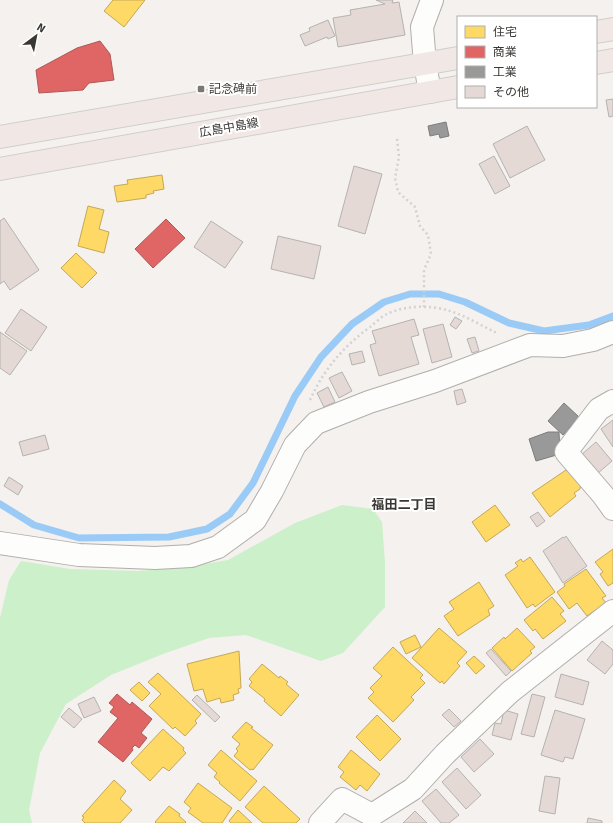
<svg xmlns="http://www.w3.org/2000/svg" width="613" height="823" font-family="Signika,'Noto Sans JP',sans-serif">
<rect width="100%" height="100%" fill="#f4f1ee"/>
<polygon fill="#ccf0ca" points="342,505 373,509 382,522 385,562 385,607 343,653 321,661 246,635 209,638 163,654 111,675 66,704 40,753 29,810 32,823 0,823 0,618 9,580 21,561 70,569 138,571 187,567 228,560 295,523"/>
<g fill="#ffd966" stroke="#c4a857">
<polygon points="113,0 145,0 124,27 104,11"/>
<polygon points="162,175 164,189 153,191 154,193 146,195 146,198 117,202 114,186 128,184 127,180"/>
<polygon points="88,206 104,210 99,229 109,232 104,253 78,246"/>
<polygon points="76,253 97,273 82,288 61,268"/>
<polygon points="566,470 568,472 571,470 581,486 580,488 580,489 574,493 576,496 550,517 532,493"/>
<polygon points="495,505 510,525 486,542 472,522"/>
<polygon points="613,549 613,583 608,586 600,574 603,572 595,562"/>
<polygon points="530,557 555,592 535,607 533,604 527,608 505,575 518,566 515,563 521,559 523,562"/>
<polygon points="586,569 606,596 602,598 606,603 587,616 577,603 569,609 557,592 565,586 564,584"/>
<polygon points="479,582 494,606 488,610 490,615 458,636 444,616 454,609 449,602"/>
<polygon points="552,597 564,611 560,614 566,621 543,639 535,629 533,631 524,620"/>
<polygon points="439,628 467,652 457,663 460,666 444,684 442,681 440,683 412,658"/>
<polygon points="517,628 535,647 530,651 532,653 512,671 492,648 504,637 505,639"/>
<polygon points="415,635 421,647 406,654 400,642"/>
<polygon points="393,647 423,675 420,678 425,683 411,697 414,700 393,722 368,698 374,692 370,688 382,676 373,668"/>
<polygon points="239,651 241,688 238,689 239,693 233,695 234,700 221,703 220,698 207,702 203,689 194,691 187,664"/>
<polygon points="474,656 485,666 476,674 466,663"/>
<polygon points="262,664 279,678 280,676 288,682 286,684 299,695 281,716 264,701 265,699 249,686 252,682 249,679"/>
<polygon points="158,673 201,714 195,721 197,723 185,736 175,727 173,729 149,706 161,694 148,682"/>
<polygon points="139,682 150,693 142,701 130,690"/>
<polygon points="377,715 401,739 380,761 356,737"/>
<polygon points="246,722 253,727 251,728 273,745 253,770 252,769 250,770 234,756 238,751 236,749 240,744 232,737"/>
<polygon points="163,729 184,748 183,750 186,753 169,771 163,767 150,781 131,763"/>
<polygon points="221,750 257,781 240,801 219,783 220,782 214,777 217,773 208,765"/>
<polygon points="351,750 380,774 367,791 360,785 356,790 340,777 344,772 338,767"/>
<polygon points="114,780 126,791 120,799 132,810 120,823 85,823 82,820 84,817 82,816"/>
<polygon points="198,783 232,808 222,823 203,823 188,812 191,808 184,802"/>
<polygon points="264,786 300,819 296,823 263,823 245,807"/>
<polygon points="169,806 180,814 179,816 186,822 185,823 156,823 155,822"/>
<polygon points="238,810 252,823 231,823 229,821"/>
</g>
<g fill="#e06666" stroke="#ae5857">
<polygon points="100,41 110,54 114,80 89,83 83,90 39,93 36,70 77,48"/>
<polygon points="166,219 185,238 153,268 135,249"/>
<polygon points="117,694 130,705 132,702 152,719 141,733 147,738 139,748 135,745 132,748 133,750 123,762 98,742 118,718 110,712 114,707 109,703"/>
</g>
<g fill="#999" stroke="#7c7c7b">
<polygon points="446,122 449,136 440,138 439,134 430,136 428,126"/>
<polygon points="564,403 579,417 563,435 548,421"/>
<polygon points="548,432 559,432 560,454 536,461 529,439"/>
</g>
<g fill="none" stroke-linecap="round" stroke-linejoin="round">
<polyline stroke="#9acaf6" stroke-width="7" points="0,504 34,525 79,538 169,537 207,529 230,514 253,483 295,396 321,357 352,324 384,302 410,294 439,294 465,302 509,323 544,331 589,325 613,316"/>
</g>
<g fill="#e4d9d5" stroke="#b5b2b0">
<polygon points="376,0 393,0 392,3 399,2 405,35 338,47 333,18 351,15 350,10 385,4"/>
<polygon points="328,20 335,36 328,39 327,37 305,46 300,35 310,31 309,28"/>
<polygon points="613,99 613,116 609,117 606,100"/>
<polygon points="527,126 545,160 510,178 493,144"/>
<polygon points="494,156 510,186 495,194 479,164"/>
<polygon points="354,166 382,174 365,234 338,226"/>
<polygon points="4,218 39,270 10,290 4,281 0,284 0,221"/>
<polygon points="211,221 243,242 225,268 194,247"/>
<polygon points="278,236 321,246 314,279 271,269"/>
<polygon points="21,309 47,327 31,351 5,333"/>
<polygon points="455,317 462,321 456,329 450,325"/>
<polygon points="414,319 419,335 411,337 419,364 379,376 370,345 376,343 372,331"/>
<polygon points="443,324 452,357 432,363 423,329"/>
<polygon points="0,332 27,351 10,375 0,368"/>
<polygon points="475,337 479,351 472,353 467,339"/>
<polygon points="362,351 365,362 352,365 349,354"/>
<polygon points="342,372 352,391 339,398 329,378"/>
<polygon points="328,387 335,402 324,407 317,393"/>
<polygon points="462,389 466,402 457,405 454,391"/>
<polygon points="613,420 613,447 601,429"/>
<polygon points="45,435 49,449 23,456 19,442"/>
<polygon points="596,442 612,461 597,474 581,455"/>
<polygon points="9,477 23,486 18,495 4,486"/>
<polygon points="538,512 545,521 537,527 530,517"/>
<polygon points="566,536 587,566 563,583 543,551 563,537 564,538"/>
<polygon points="602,641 613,650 613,664 605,674 587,660"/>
<polygon points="491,649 511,671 506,676 486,653"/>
<polygon points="561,674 589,682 583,705 555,697"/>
<polygon points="532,694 545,697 534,737 521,734"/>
<polygon points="197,695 220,717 215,722 192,700"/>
<polygon points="94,697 101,711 84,718 78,704"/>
<polygon points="69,708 82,719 74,728 61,717"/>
<polygon points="449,709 461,721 454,727 442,715"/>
<polygon points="504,710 518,714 511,740 492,735 495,723 501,724"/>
<polygon points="555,710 585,719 573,759 565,757 563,762 541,755"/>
<polygon points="480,739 494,754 474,772 461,757"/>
<polygon points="457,768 481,795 466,809 442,782"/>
<polygon points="545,776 560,778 555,814 539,811"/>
<polygon points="436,789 459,815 449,823 441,823 422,801"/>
<polygon points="415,811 427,823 403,823"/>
<polygon points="588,818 602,821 602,823 587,823"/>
</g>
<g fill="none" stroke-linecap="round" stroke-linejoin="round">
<defs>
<g id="minor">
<polyline points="430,92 425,64 422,27 432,0"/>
<polyline points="613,401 599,409 566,452 603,495 613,509"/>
<polyline points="0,543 79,555 155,558 191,556 218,547 255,520 272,491 295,445 316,423 369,402 435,381 530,345 563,346 593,340 613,332"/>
<polyline points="320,823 342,799 372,815 413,789 445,754 510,692 613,611"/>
</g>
<g id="major">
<polyline points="596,32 613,29"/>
<polyline points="596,63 613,60"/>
<polyline points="0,137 458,58"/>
<polyline points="0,169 458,87"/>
</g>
</defs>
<use href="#minor" stroke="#b1aeac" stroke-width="24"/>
<use href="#major" stroke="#d0cecc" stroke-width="24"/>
<g stroke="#d3d2d0" stroke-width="2.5" stroke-dasharray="2 3" stroke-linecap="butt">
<polyline points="397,139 399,157 395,178 398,192 415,207 420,226 428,235 431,254 424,270 424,307"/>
<path d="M310,400C324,369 343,347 370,327C375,323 381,317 387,314C405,305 431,305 450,311C466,316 482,326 497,333"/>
</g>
<use href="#minor" stroke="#fdfdfc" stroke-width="22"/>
<use href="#major" stroke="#f1e8e6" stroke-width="22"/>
</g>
<rect fill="#7a7875" stroke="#fff" stroke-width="1.5" x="197" y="85" width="8" height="8" rx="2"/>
<g text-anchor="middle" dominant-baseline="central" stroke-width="4" stroke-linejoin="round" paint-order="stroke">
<g font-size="12" fill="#393734" stroke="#fff" text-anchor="start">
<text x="209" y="89">記念碑前</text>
</g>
<g font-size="12" fill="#393734" stroke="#fff">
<text transform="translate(229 128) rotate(-10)">広島中島線</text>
</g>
<g font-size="13" font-weight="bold" fill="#393734" stroke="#fff">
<text x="404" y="505">福田二丁目</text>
</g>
</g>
<rect x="457" y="16" width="140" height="92" fill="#ffffff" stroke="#b0afae"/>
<rect x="465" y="26" width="20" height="12" fill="#ffd966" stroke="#b0afae"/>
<text x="493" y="36" font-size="12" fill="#393734">住宅</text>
<rect x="465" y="46" width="20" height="12" fill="#e06666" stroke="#b0afae"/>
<text x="493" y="56" font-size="12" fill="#393734">商業</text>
<rect x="465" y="66" width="20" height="12" fill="#999999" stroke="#b0afae"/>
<text x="493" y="76" font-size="12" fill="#393734">工業</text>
<rect x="465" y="86" width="20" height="12" fill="#e4d9d5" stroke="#b0afae"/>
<text x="493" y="96" font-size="12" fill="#393734">その他</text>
<g transform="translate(36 36) rotate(32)" stroke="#ffffff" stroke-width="3" paint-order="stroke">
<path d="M0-3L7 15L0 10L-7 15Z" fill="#393734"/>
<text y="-6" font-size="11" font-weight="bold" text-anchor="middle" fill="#393734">N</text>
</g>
</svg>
